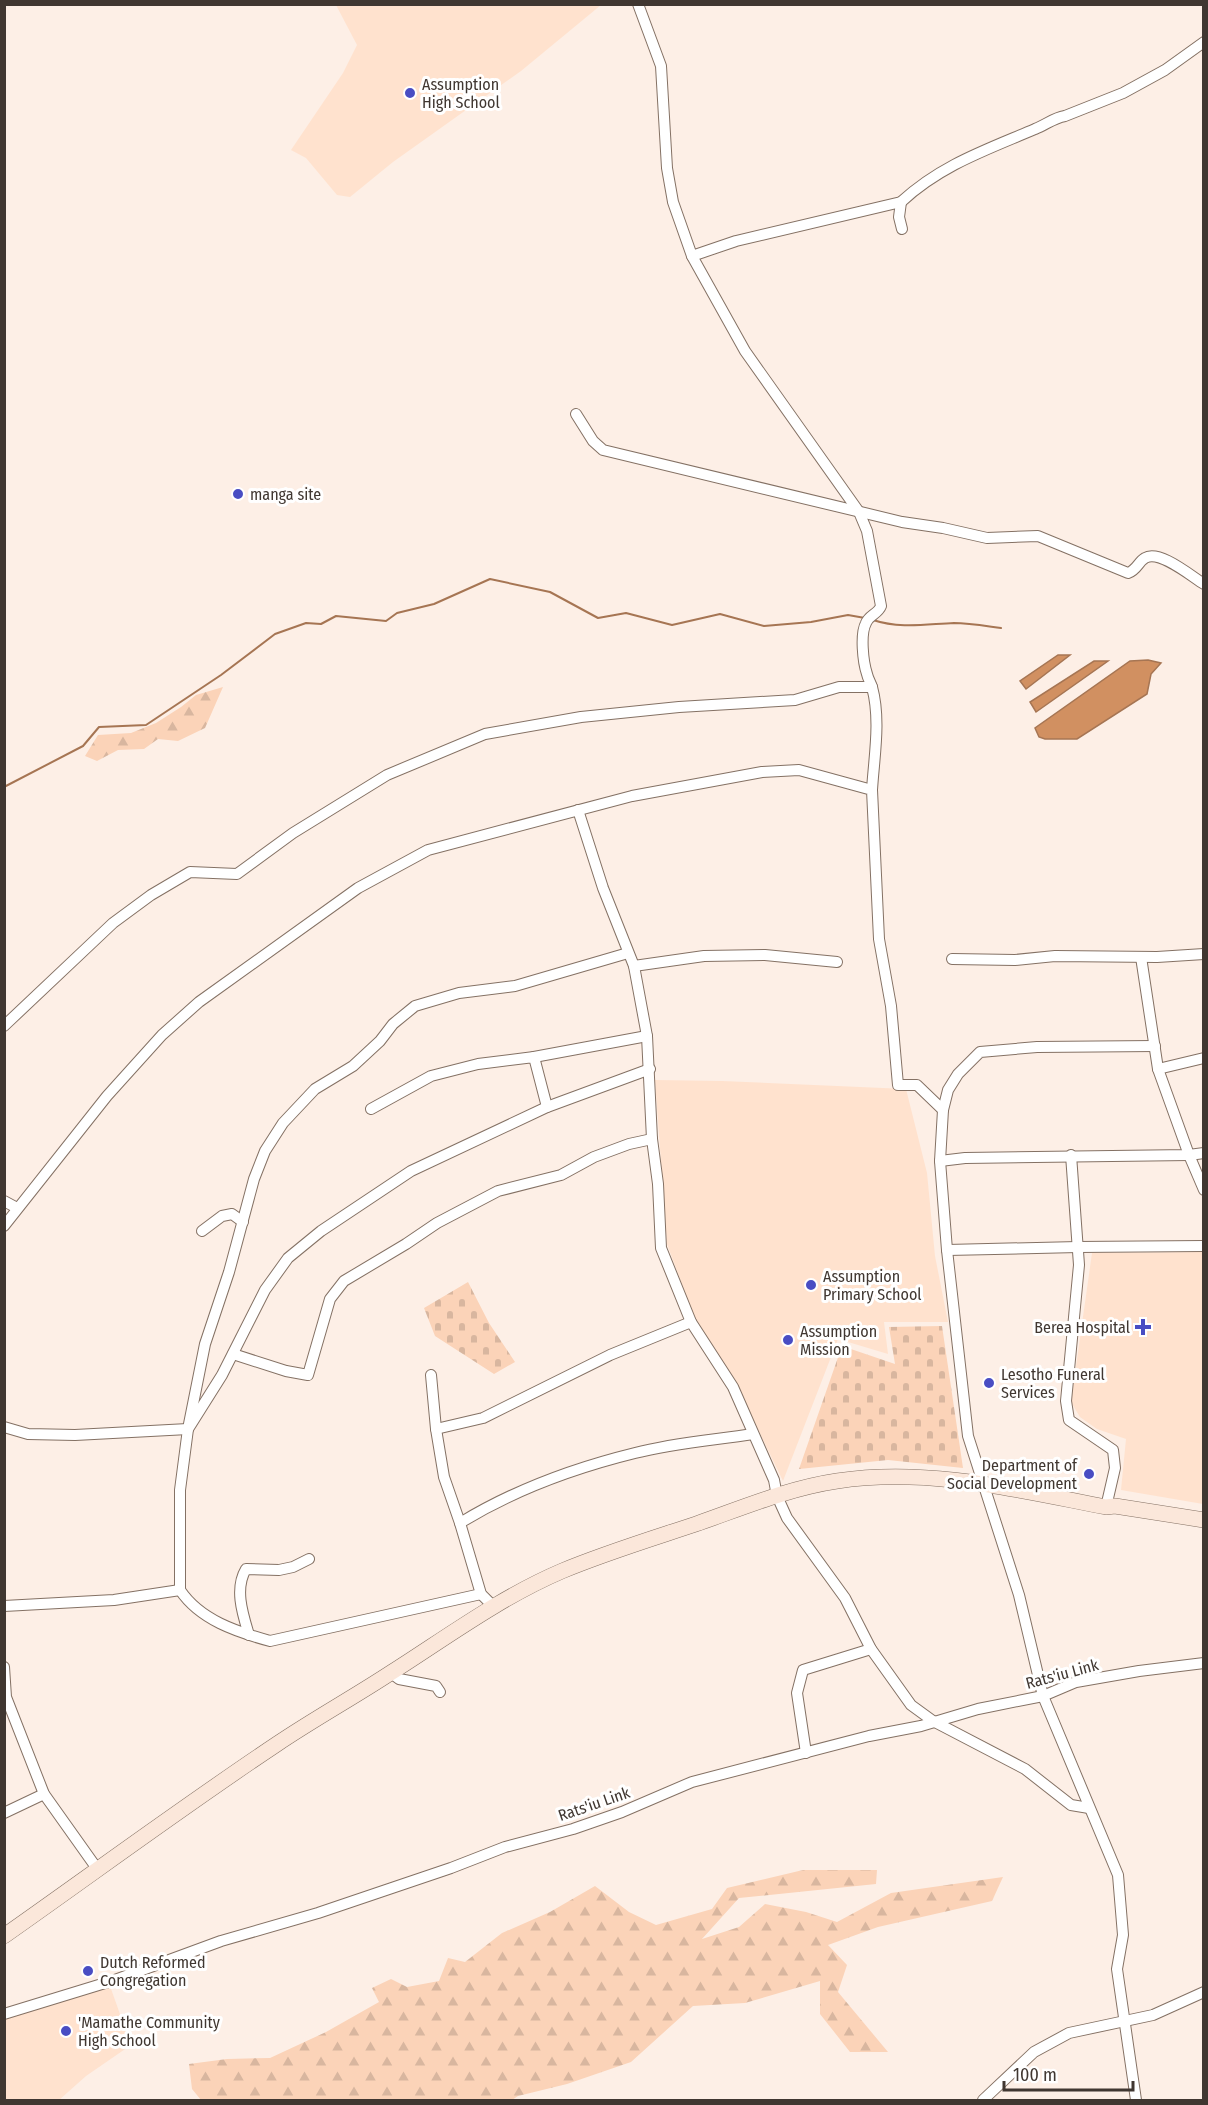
<svg xmlns="http://www.w3.org/2000/svg" width="1208" height="2105" font-family="'Fira Sans Condensed',sans-serif">
<defs>
<pattern id="forest-firs" width="22" height="20" patternUnits="userSpaceOnUse" patternTransform="scale(1.5)"><rect width="22" height="20" fill="#fbd3b8"/><path d="M5 1l3.5 6h-7zM16 11l3.5 6h-7z" fill="#d8b69f"/></pattern>
<pattern id="cemetery-stones" width="16" height="16" patternUnits="userSpaceOnUse" patternTransform="scale(1.5)"><rect width="16" height="16" fill="#fbd3b8"/><path d="M2 7V4a2 2 0 0 1 4 0v3zM10 15v-3a2 2 0 0 1 4 0v3z" fill="#d8b69f"/></pattern>
</defs>
<rect width="100%" height="100%" fill="#fdefe6"/>
<g fill="#ffe2ce">
<polygon points="336,5 601,5 521,71 393,162 350,197 337,195 306,158 291,150 343,73 357,45"/>
<polygon points="655,1080 722,1081 906,1089 927,1173 935,1256 948,1322 884,1322 888,1354 838,1339 783,1481 737,1386 693,1314 667,1244"/>
<polygon points="1203,1252 1203,1504 1121,1490 1126,1439 1097,1429 1080,1417 1071,1402 1092,1253"/>
<polygon points="110,1986 131,2045 86,2076 59,2100 5,2100 5,2018"/>
</g>
<g fill="url(#forest-firs)">
<polygon points="223,687 205,728 178,741 158,739 144,749 118,750 97,761 85,756 98,735 131,733 156,723 181,707 196,695"/>
<polygon points="803,1870 877,1870 876,1884 739,1898 702,1939 739,1927 765,1904 806,1912 837,1922 891,1893 1003,1877 992,1901 878,1927 828,1945 847,1965 838,1992 888,2052 850,2052 820,2014 820,1981 745,2003 693,2006 631,2062 567,2084 518,2096 512,2100 201,2100 192,2089 189,2064 227,2059 270,2058 326,2032 379,2002 372,1988 391,1979 407,1987 439,1981 448,1958 465,1962 502,1933 550,1912 595,1886 629,1912 656,1925 712,1909 727,1888"/>
</g>
<g fill="url(#cemetery-stones)">
<polygon points="468,1282 489,1323 515,1362 494,1374 435,1336 424,1308"/>
<polygon points="942,1326 963,1468 888,1460 799,1469 842,1346 895,1364 889,1327"/>
</g>
<g fill="#d19061" stroke="#a67553" stroke-width="1.5">
<polygon points="1058,655 1070,655 1026,689 1020,681"/>
<polygon points="1148,660 1161,663 1151,674 1147,694 1077,739 1045,739 1039,737 1035,728 1130,661"/>
<polygon points="1094,661 1108,661 1036,712 1030,702"/>
</g>
<g fill="none" stroke-linecap="round" stroke-linejoin="round">
<g stroke="#a67553" stroke-width="2">
<path d="M873,620C900,629 927,624 954,623C969,623 986,626 1001,628"/>
<polyline points="4,787 83,746 99,727 146,725 221,675 275,634 306,623 321,624 336,616 386,621 397,613 434,604 490,579 550,592 598,618 626,613 672,625 720,614 764,626 811,622 848,615 865,618"/>
</g>
<defs>
<g id="minor">
<path d="M638,4L661,66L667,168L673,202L692,256L745,351L859,512L867,531L881,606C878,614 869,615 866,623C860,634 863,662 867,674C868,679 871,683 872,687C881,720 874,757 872,790"/>
<polyline points="901,202 899,217 902,229"/>
<path d="M692,256L736,241L901,202C941,165 986,150 1035,129C1046,125 1053,118 1065,116L1123,93L1165,70L1204,42"/>
<path d="M576,414L593,441L603,450L902,522L943,528L987,538L1038,536L1128,573C1137,570 1138,562 1145,558C1159,549 1191,576 1204,584"/>
<polyline points="578,810 603,888 634,966 647,1036 652,1139 658,1184 661,1248 691,1322 733,1387 774,1480 777,1496 787,1518 845,1598 871,1649 911,1705 933,1721 1025,1769 1071,1805 1089,1808"/>
<polyline points="1141,957 1158,1069 1189,1155 1204,1190"/>
<polyline points="952,959 1015,960 1055,956 1157,957 1204,954"/>
<polyline points="634,966 704,956 765,955 837,962"/>
<polyline points="4,1026 113,923 151,895 190,872 237,874 293,833 387,775 485,734 581,717 679,707 795,700 839,687 872,687"/>
<polyline points="534,1057 647,1036"/>
<polyline points="1158,1069 1204,1058"/>
<polyline points="371,1109 431,1076 478,1064 534,1057 547,1107"/>
<polyline points="1071,1155 1079,1265 1066,1401 1069,1420 1113,1450 1115,1468 1106,1507"/>
<polyline points="940,1161 965,1158 1189,1155 1204,1153"/>
<polyline points="4,1201 17,1208"/>
<polyline points="4,1226 107,1096 162,1035 199,1002 358,888 428,850 632,796 762,772 799,770 872,790 879,939 891,1006 898,1085 917,1085 943,1110"/>
<polyline points="202,1231 222,1216 232,1214 243,1222"/>
<polyline points="947,1250 1078,1247 1204,1246"/>
<polyline points="233,1354 286,1371 308,1375 330,1299 344,1281 406,1244 437,1223 498,1191 561,1175 594,1157 629,1144 652,1139"/>
<polyline points="431,1375 436,1429 444,1477 460,1523 481,1594 494,1607"/>
<polyline points="4,1427 28,1434 75,1435 188,1429 222,1375 265,1290 288,1258 321,1231 411,1171 547,1107 650,1069"/>
<polyline points="436,1429 483,1418 610,1355 691,1322"/>
<path d="M460,1523C514,1490 574,1468 635,1453C673,1443 714,1440 753,1434"/>
<path d="M481,1594L270,1641C237,1632 200,1620 180,1590V1490L188,1429L205,1344L229,1272L254,1179L265,1151L283,1123L315,1089L353,1066L380,1041L393,1024L415,1006L459,993L515,986L628,953"/>
<polyline points="4,1606 114,1600 180,1590"/>
<path d="M249,1635C243,1615 234,1589 246,1569L279,1570L293,1567L309,1559"/>
<polyline points="4,1667 6,1697 44,1794 98,1870"/>
<polyline points="391,1673 399,1679 436,1686 440,1692"/>
<polyline points="806,1753 797,1693 803,1670 871,1649"/>
<polyline points="4,1813 44,1794"/>
<polyline points="4,2014 115,1980 221,1941 318,1913 451,1868 505,1847 573,1829 622,1812 692,1782 869,1736 921,1726 978,1709 1043,1696 1076,1682 1139,1671 1204,1663"/>
<polyline points="983,2100 1034,2052 1069,2033 1153,2015 1204,1992"/>
<polyline points="1136,2100 1117,1969 1123,1935 1118,1875 1043,1696 1019,1595 968,1436 947,1250 940,1161 943,1110 948,1090 958,1074 980,1052 1037,1047 1155,1046"/>
</g>
<path id="secondary" d="M4,1936C95,1872 184,1806 277,1744C314,1719 354,1697 392,1672C447,1637 501,1597 562,1571C605,1553 651,1539 696,1524C742,1508 789,1488 837,1481C927,1467 1018,1490 1106,1507L1115,1506L1204,1520"/>
</defs>
<use href="#minor" stroke="#847164" stroke-width="12"/>
<use href="#secondary" stroke="#847164" stroke-width="16"/>
<use href="#minor" stroke="#fff" stroke-width="10"/>
<use href="#secondary" stroke="#fbe7da" stroke-width="15"/>
</g>
<g fill="#494dc3" stroke="#fff" stroke-width="2">
<circle cx="410" cy="93" r="6"/>
<circle cx="238" cy="494" r="6"/>
<circle cx="811" cy="1285" r="6"/>
<path d="M1140 1318h6v6h6v6h-6v6h-6v-6h-6v-6h6z"/>
<circle cx="788" cy="1340" r="6"/>
<circle cx="989" cy="1383" r="6"/>
<circle cx="1089" cy="1474" r="6"/>
<circle cx="88" cy="1971" r="6"/>
<circle cx="66" cy="2031" r="6"/>
</g>
<g text-anchor="middle" dominant-baseline="central" stroke-width="6" stroke-linejoin="round" paint-order="stroke">
<g font-size="16" fill="#403731" stroke="#fff" text-anchor="start">
<text x="422" y="84">Assumption<tspan x="422" dy="18">High School</tspan></text>
<text x="250" y="494">manga site</text>
<text x="823" y="1276">Assumption<tspan x="823" dy="18">Primary School</tspan></text>
<text x="1130" y="1327" text-anchor="end">Berea Hospital</text>
<text x="800" y="1331">Assumption<tspan x="800" dy="18">Mission</tspan></text>
<text x="1001" y="1374">Lesotho Funeral<tspan x="1001" dy="18">Services</tspan></text>
<text x="1077" y="1465" text-anchor="end">Department of<tspan x="1077" dy="18">Social Development</tspan></text>
<text x="100" y="1962">Dutch Reformed<tspan x="100" dy="18">Congregation</tspan></text>
<text x="78" y="2022">'Mamathe Community<tspan x="78" dy="18">High School</tspan></text>
</g>
<g font-size="16" fill="#403731" stroke="#fff">
<text transform="translate(1062 1674) rotate(-15)">Rats'iu Link</text>
<text transform="translate(594 1804) rotate(-19)">Rats'iu Link</text>
</g>
</g>
<rect width="1208" height="2105" fill="none" stroke="#403731" stroke-width="12"/>
<path d="M1004 2081v9h129v-9" fill="none" stroke="#403731" stroke-width="3"/>
<text x="1013" y="2081" font-size="18" fill="#403731" stroke="#ffffff" stroke-width="4.5" paint-order="stroke">100 m</text>
</svg>
